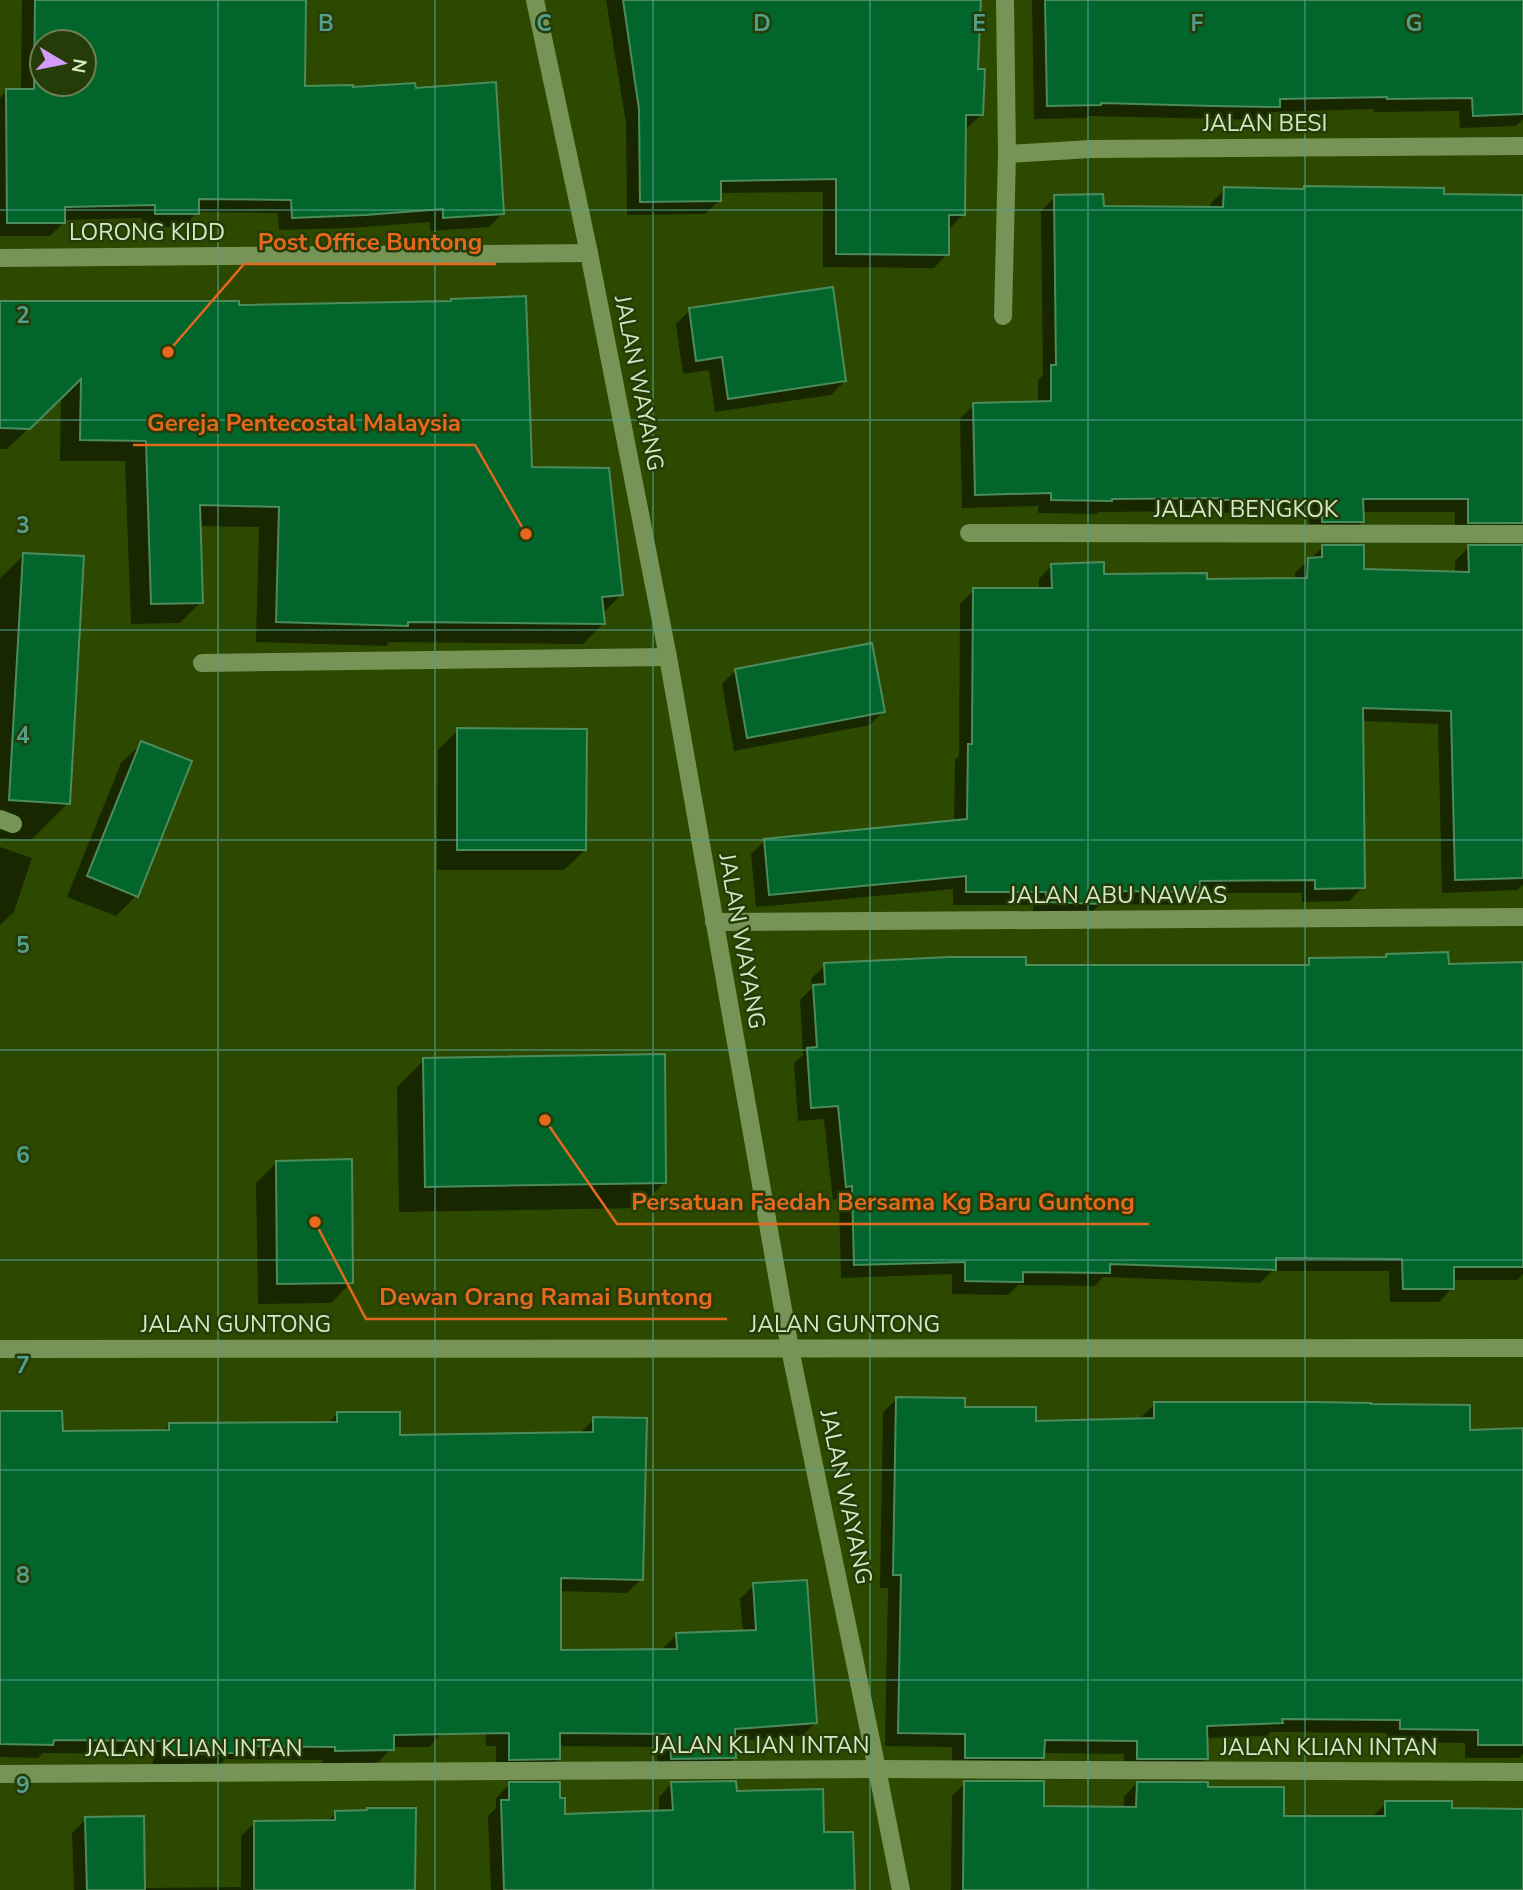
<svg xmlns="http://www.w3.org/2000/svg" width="1523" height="1890" font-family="'Nunito Sans',sans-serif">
<rect width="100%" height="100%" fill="#2d4900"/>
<g fill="#0007" fill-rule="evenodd">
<path d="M22,0H304V88L503,213L489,227L430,231V222L350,228L279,230L278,213L197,212L184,227H142V218L64,220V222L50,236H0V98L7,90H21ZM42,42H84V84H42Z"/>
<polygon points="606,0 979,0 976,70 981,115 967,128 964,128 964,214 950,228 948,228 947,254 934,268 823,267 823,192 719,193 719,201 705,214 627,215 626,123"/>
<polygon points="1032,0 1523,0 1523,119 1516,126 1460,128 1459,111 1374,112 1374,109 1273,112 1265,120 1088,116 1086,118 1034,119"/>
<polygon points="1305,188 1443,196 1523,196 1523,535 1455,535 1455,512 1362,512 1362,522 1348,535 1309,535 1309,515 1285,515 1285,513 1208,513 1208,511 1099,512 1097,514 1038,513 1038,506 962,508 960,418 974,405 1038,403 1038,380 1043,375 1041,211 1055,197 1102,207 1211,208 1211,203 1225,189 1301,191"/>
<polygon points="0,303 238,307 530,469 621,595 603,613 604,623 583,644 389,642 386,646 256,642 259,527 199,526 201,602 180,623 131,624 125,461 60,461 61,397 7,449 0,449"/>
<polygon points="690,310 845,381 831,395 715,412 709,370 683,374 676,324"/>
<polygon points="1323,547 1362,570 1455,574 1455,561 1469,547 1523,547 1523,885 1517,890 1442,893 1438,724 1362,721 1363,887 1349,901 1302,902 1302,893 1196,893 1184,905 1100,904 1087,917 1033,915 1033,905 953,905 953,889 756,907 751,854 765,840 954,822 955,760 959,756 960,604 974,590 1039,590 1039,579 1052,565 1102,576 1205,580 1295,580 1295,573"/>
<polygon points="24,555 68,803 31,840 0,838 0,578"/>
<polygon points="736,670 883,711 870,725 734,751 722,684"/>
<polygon points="458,730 585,850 564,870 437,870 438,750"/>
<polygon points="142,743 136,896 116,916 67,897 121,763"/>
<polygon points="0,847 32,858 14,912 0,925"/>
<polygon points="1386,956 1447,966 1523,964 1523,1274 1517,1280 1452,1280 1452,1288 1439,1302 1390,1302 1389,1271 1272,1271 1260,1283 1103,1277 1095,1286 1018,1285 1008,1295 952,1294 952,1274 841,1278 839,1199 833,1200 824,1119 798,1121 794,1063 803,1055 800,1000 812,988 811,979 825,965 1303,967 1310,960 1383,958"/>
<polygon points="424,1060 665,1182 638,1208 399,1212 397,1087"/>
<polygon points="276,1163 352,1282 331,1303 258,1304 256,1183"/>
<polygon points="897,1399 1034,1422 1141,1420 1141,1417 1155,1404 1468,1432 1523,1431 1523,1754 1519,1758 1465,1758 1465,1743 1387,1742 1387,1733 1271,1732 1267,1736 1205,1738 1206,1758 1192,1772 1124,1772 1124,1754 1043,1753 1043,1758 1029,1771 952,1771 952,1747 885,1746 888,1588 880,1588 883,1412"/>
<polygon points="0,1413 61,1433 163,1432 170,1425 328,1424 337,1414 398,1437 580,1433 594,1419 641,1580 627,1593 559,1591 559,1652 664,1651 663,1648 677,1635 743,1632 740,1599 754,1585 816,1722 802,1736 733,1741 734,1758 720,1771 658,1772 657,1747 559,1746 559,1759 545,1772 496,1773 496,1746 486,1746 483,1677 442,1733 429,1747 392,1747 378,1763 322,1764 322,1760 225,1759 218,1766 153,1767 153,1754 43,1753 38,1758 0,1757"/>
<polygon points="672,1783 735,1793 823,1834 853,1890 491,1890 488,1816 496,1808 496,1798 510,1784 559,1800 564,1816 659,1812 659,1797"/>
<polygon points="965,1783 1042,1808 1124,1809 1124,1797 1137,1783 1206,1788 1282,1818 1372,1817 1386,1803 1451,1810 1523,1810 1523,1890 951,1890 952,1796"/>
<polygon points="336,1813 413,1890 74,1890 72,1833 86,1819 144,1888 241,1887 241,1836 254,1823 327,1822"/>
</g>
<g fill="#01652c" stroke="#4c8c5c" stroke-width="2" fill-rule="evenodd">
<path d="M35,0H306L305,86L353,85V87L415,83L416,88L496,82L504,214L443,218V209L365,215L292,218L291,200L199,199V214H155V205L65,207V223H7L6,89H34ZM42,42H84V84H42Z"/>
<polygon points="623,0 981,0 978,69 985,69 983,115 966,115 965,215 949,215 949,255 836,254 836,179 721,181 721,201 640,202 639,109"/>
<polygon points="1045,0 1523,0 1523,114 1473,116 1472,98 1387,99 1387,97 1280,99 1280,107 1213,106 1101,103 1101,105 1047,106"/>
<polygon points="1304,186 1444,188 1444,194 1523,195 1523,523 1468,523 1468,499 1363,499 1364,522 1322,522 1322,502 1298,502 1298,500 1221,500 1221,498 1112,499 1112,501 1051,500 1051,493 975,495 973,403 1051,401 1051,365 1056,365 1054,195 1103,194 1104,206 1223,207 1224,187 1304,189"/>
<polygon points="833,287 846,381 728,399 722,357 696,361 689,308"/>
<polygon points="526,296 532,467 609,468 623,595 602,597 605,624 408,622 408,626 276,622 279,507 200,505 203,603 151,604 146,441 80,440 81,379 30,429 0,428 0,301 239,301 239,305 451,301 451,299"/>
<polygon points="1322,545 1364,545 1364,569 1469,572 1468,545 1523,545 1523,878 1455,880 1451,711 1363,708 1365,888 1315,889 1315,880 1200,881 1199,892 1103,891 1102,904 1046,902 1046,892 966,892 966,876 769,895 764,839 967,819 968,744 972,744 973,588 1052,588 1051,564 1104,562 1104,574 1207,573 1207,579 1307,578 1308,558 1322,557"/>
<polygon points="23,553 84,556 70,804 9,800"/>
<polygon points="872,643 885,712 747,738 735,669"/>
<polygon points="457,728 587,729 586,850 457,850"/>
<polygon points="141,741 192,761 138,897 87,876"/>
<polygon points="1448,952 1449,964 1523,962 1523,1267 1454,1267 1454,1289 1403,1289 1402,1259 1276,1258 1276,1270 1110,1264 1110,1273 1023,1272 1023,1282 965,1281 965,1262 854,1265 852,1186 846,1187 838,1106 811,1108 807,1048 817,1047 813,985 825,984 824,963 950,957 1026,957 1026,965 1309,965 1309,958 1386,957 1386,954"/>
<polygon points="665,1054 666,1183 425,1187 423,1058"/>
<polygon points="352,1159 353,1283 277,1284 276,1161"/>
<polygon points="896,1397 965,1398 965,1407 1036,1407 1036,1421 1154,1418 1154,1402 1314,1402 1371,1403 1371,1404 1470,1405 1470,1430 1523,1428 1523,1745 1478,1745 1478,1730 1400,1729 1400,1720 1282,1719 1283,1723 1207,1726 1208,1759 1137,1759 1137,1741 1045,1740 1044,1758 965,1758 965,1734 898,1733 901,1575 893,1575"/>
<polygon points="0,1411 62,1411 63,1431 169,1430 169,1423 337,1422 337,1412 400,1412 400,1435 593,1432 593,1417 647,1418 643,1580 561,1578 561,1650 677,1649 676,1633 756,1630 753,1583 807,1580 817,1723 735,1729 736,1758 671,1759 670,1734 560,1733 560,1759 509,1760 509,1733 394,1735 394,1750 335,1751 335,1747 234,1746 234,1753 166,1754 165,1741 54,1740 53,1745 0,1744"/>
<polygon points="736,1781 737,1791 823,1789 824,1832 853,1832 855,1890 504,1890 501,1800 509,1800 509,1782 560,1782 560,1798 565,1798 565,1814 673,1810 671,1782"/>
<polygon points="964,1781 1044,1781 1044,1806 1136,1807 1137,1782 1208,1782 1208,1787 1284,1787 1284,1816 1385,1816 1385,1801 1452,1801 1452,1808 1523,1809 1523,1890 963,1890"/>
<polygon points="367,1808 416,1808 415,1890 254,1890 254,1821 335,1820 335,1811 367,1810"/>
<polygon points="144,1816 145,1890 87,1890 85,1817"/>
</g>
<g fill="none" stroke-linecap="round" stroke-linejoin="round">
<g stroke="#759455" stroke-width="18">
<polyline points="535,0 589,253 668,657 790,1349 877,1769 901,1890"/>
<polyline points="1007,154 1091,149 1523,146"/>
<polyline points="0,258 589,253"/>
<polyline points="1003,316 1007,154 1005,0"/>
<polyline points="969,533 1523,534"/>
<polyline points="202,663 668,657"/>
<polyline points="0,819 13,824"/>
<polyline points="714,922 1523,917"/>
<polyline points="0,1349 1523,1348"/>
<polyline points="0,1774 877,1769 1523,1772"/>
</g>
</g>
<path fill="none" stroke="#549e8c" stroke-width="2" stroke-opacity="0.55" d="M218,0V1890M435,0V1890M653,0V1890M870,0V1890M1088,0V1890M1305,0V1890M0,210H1523M0,420H1523M0,630H1523M0,840H1523M0,1050H1523M0,1260H1523M0,1470H1523M0,1680H1523"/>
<g text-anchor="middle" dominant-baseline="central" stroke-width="5" stroke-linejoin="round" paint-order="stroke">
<g font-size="23" fill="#d5e7c5" stroke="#263c08">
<text x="1265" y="123">JALAN BESI</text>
<text x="147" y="232">LORONG KIDD</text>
<text transform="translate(639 383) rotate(79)">JALAN WAYANG</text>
<text x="1246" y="509">JALAN BENGKOK</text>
<text x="1118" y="895">JALAN ABU NAWAS</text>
<text transform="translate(742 941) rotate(80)">JALAN WAYANG</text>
<text x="236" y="1324">JALAN GUNTONG</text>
<text x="845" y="1324">JALAN GUNTONG</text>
<text transform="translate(846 1497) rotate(78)">JALAN WAYANG</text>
<text x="761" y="1745">JALAN KLIAN INTAN</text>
<text x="1329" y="1747">JALAN KLIAN INTAN</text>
<text x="194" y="1748">JALAN KLIAN INTAN</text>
</g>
</g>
<g font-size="23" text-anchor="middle" font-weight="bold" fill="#549e8c" stroke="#263c08" stroke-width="5" stroke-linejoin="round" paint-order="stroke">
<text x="326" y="31">B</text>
<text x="544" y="31">C</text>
<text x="762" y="31">D</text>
<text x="979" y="31">E</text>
<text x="1197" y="31">F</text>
<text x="1414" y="31">G</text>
<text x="23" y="323">2</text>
<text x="23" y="533">3</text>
<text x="23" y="743">4</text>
<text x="23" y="953">5</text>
<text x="23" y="1163">6</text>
<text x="23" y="1373">7</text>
<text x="23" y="1583">8</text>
<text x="23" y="1793">9</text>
</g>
<path fill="none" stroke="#e6671e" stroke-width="2.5" d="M168 352L244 264H496M526 534L475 445H133M545 1120L617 1224H1149M315 1222L366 1319H727"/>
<g fill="#e6671e" stroke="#263c08" stroke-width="2.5">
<circle cx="168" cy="352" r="7"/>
<circle cx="526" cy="534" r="7"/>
<circle cx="545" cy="1120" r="7"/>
<circle cx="315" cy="1222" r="7"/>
</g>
<g font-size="24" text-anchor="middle" font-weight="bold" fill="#e6671e" stroke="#263c08" stroke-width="5" stroke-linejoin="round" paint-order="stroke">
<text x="370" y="250">Post Office Buntong</text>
<text x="304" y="431">Gereja Pentecostal Malaysia</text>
<text x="883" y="1210">Persatuan Faedah Bersama Kg Baru Guntong</text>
<text x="546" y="1305">Dewan Orang Ramai Buntong</text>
</g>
<g transform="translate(63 63) rotate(100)"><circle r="33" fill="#263c08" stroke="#6c8054" stroke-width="2"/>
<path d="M0-5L12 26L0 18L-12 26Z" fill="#d49cfc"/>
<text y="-10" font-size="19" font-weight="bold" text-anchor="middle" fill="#d5e7c5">N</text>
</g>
</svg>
